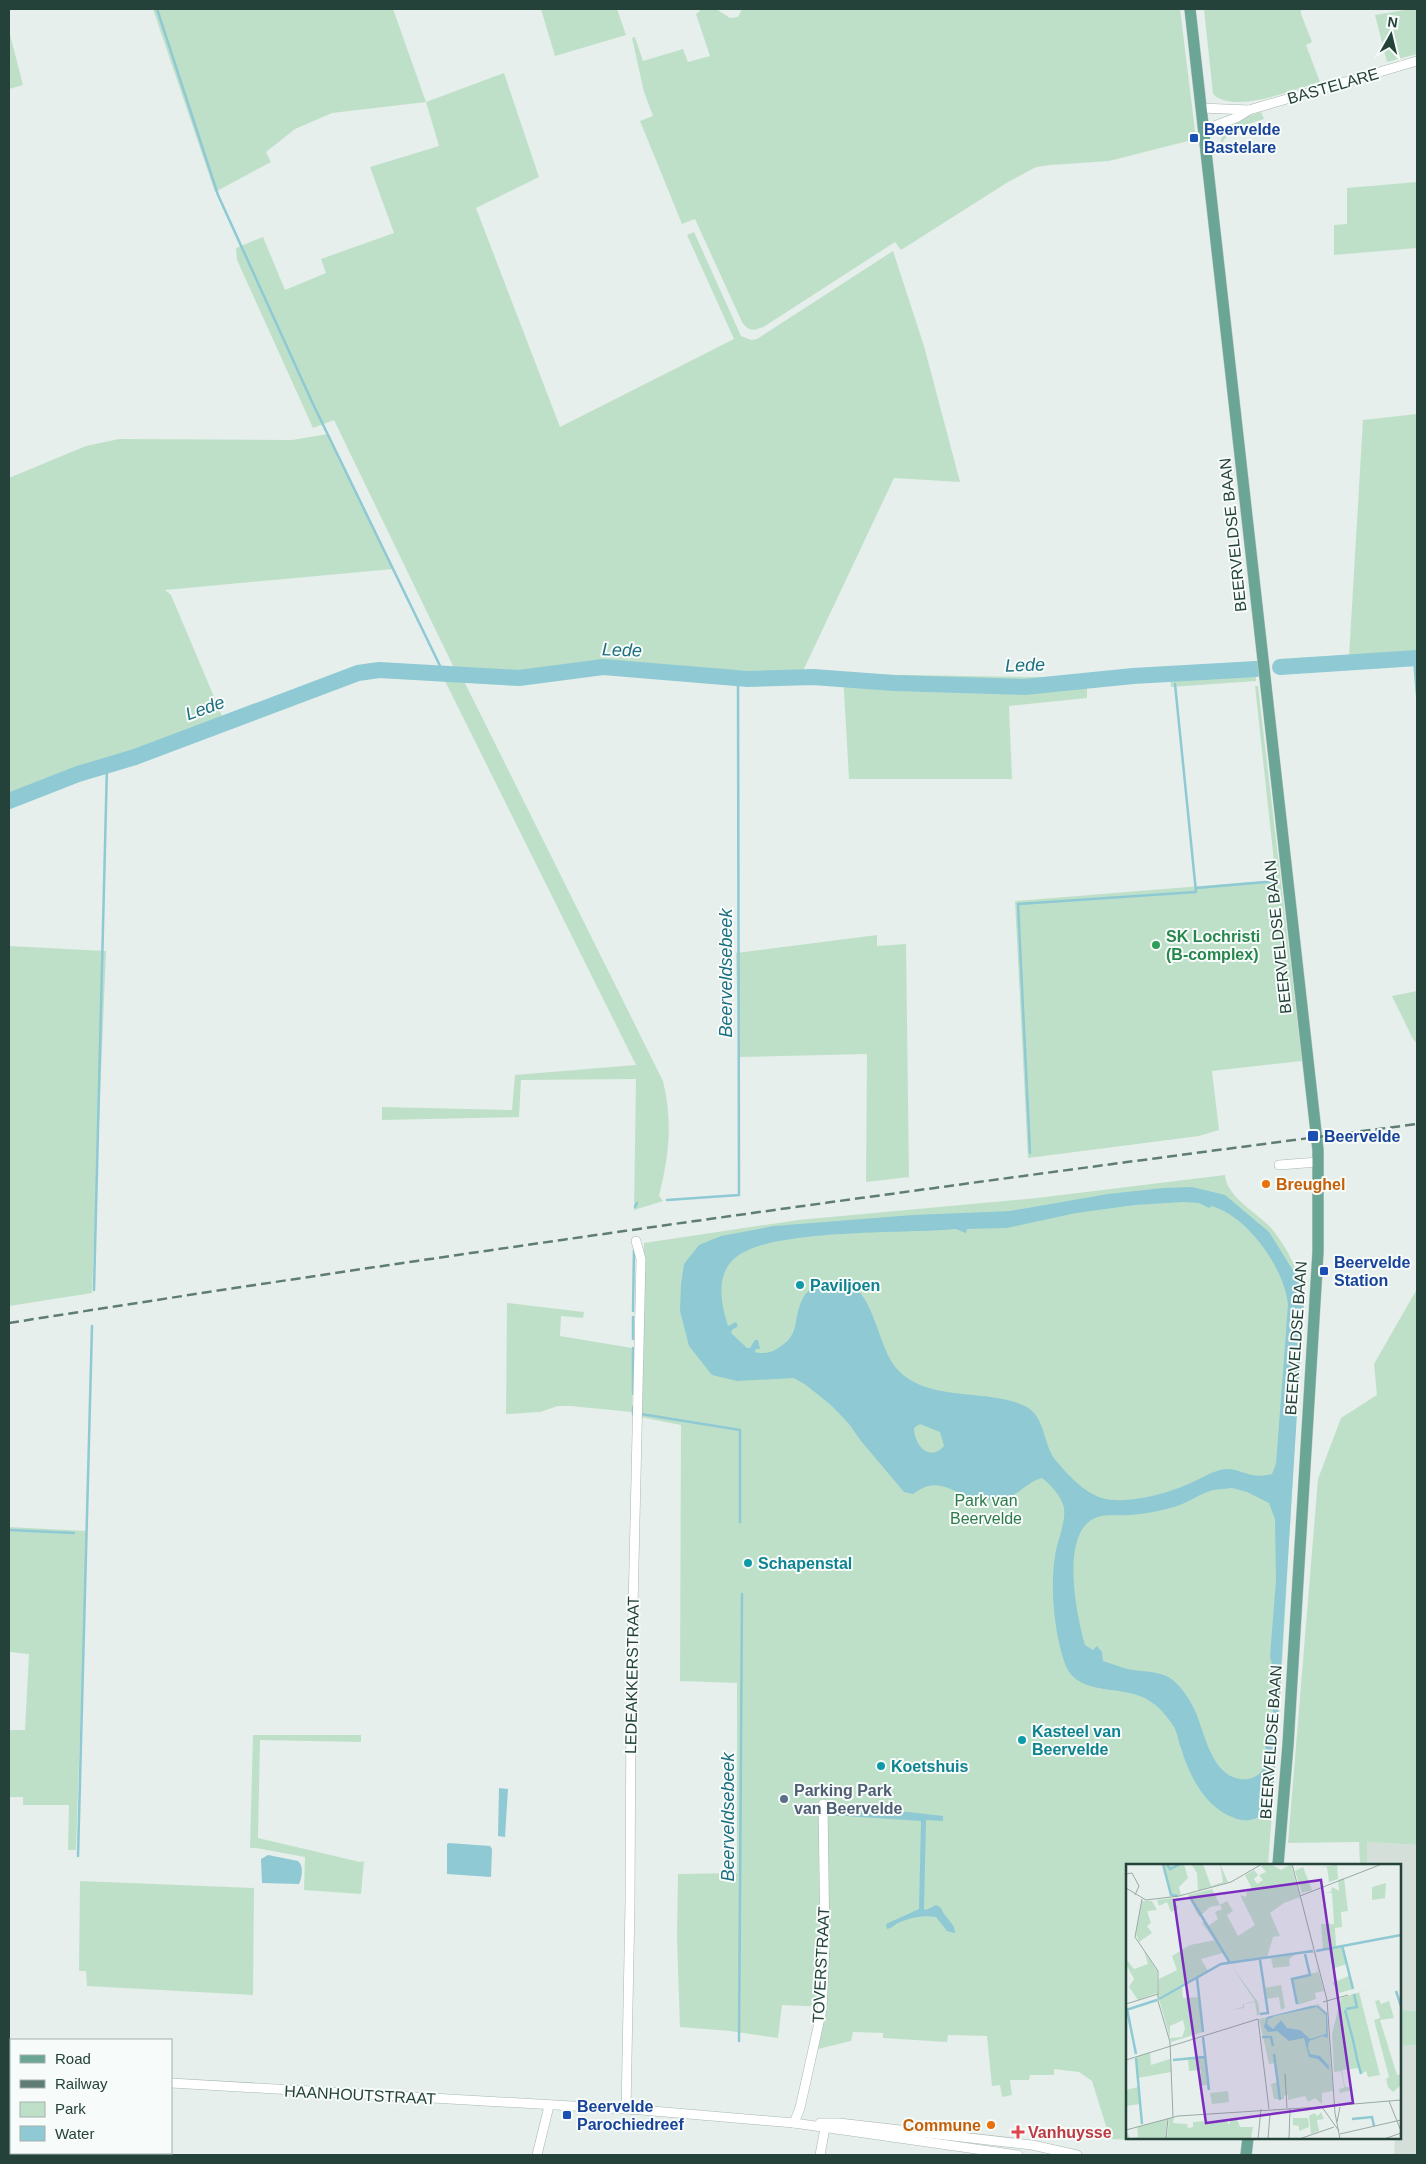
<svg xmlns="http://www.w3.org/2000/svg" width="1426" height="2164" font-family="Arial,sans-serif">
<rect width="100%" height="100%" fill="#e6efeb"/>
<g fill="#d4dfda">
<polygon points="1367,1842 1417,1845 1417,2011 1400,2010 1400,1865 1367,1865"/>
<polygon points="1417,2045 1417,2155 1394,2155 1395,2138 1400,2138 1400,2046"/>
</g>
<g fill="#bfe0c8">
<polygon points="153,9 393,9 426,102 504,73 539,177 476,208 560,427 734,339 687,235 694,232 741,336 751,340 757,339 893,251 924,346 960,482 894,478 802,673 694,669 630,663 595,664 516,673 455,670 334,420 313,428 237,260 236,248 263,237 285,290 326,273 321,259 394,233 370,167 439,146 426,102 332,113 295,129 266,152 271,162 215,192"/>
<polygon points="541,9 617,9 626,35 555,56"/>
<path d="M702,9H716L730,18L738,17L742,9H1180L1196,139L1109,161L1051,165L1036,167L1008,182L901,250L895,242L765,326C754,331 749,332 742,322L695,219L682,224L640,121L653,116L644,92L632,38L635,37L643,61L683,49L688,62L710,56L696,14Z"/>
<path d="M1204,9H1301V14L1312,42L1306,45L1320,82C1294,89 1234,115 1213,94Z"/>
<polygon points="1411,9 1417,9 1417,54 1387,62 1375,15"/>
<polygon points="9,31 23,85 9,89"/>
<polygon points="1261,112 1264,119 1232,129 1219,147 1225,127 1242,118"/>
<polygon points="1417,182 1417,248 1334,255 1334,225 1347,224 1347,188"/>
<polygon points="1417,414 1417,652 1349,657 1363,420"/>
<polygon points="328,434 393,569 165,590 171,595 223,718 9,796 9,478 86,446 119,439 292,440"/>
<polygon points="1255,666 1256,681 1171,687 1170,672"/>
<polygon points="843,674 1087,678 1087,698 1009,706 1012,779 849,779"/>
<path d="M444,679H463L663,1081C673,1122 669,1156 659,1196L663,1201L634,1210L636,1079L521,1080L519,1117L382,1120V1107L512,1110L515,1075L636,1065Z"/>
<polygon points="1255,686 1258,686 1302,1061 1212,1071 1219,1130 1199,1136 1028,1158 1015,901 1276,880"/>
<polygon points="877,935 877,946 906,944 909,1177 866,1182 867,1054 739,1057 736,953"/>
<polygon points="9,946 106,951 92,1293 9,1306"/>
<polygon points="1417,991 1417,1044 1412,1037 1392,996"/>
<path d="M1225,1175C1227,1198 1257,1212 1272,1229C1284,1244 1294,1262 1300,1280H1304L1279,1718L1268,1865H1127V2138H1134L1132,2140L1110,2139L1092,2081L1079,2072L1054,2069V2075H1030L1029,2080H1010L1012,2095L1002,2097L1000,2085L992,2086L987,2036L948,2035L947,2042L883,2038V2033L853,2032L851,2041L818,2049L827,2007L782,2005L778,2038L730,2031L680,2027L677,1938L678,1874L737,1873V1683L680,1681L681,1425L640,1417L644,1243L798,1220L1037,1198Z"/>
<polygon points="1417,1289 1417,1845 1367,1842 1367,1865 1360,1865 1359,1842 1288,1843 1318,1479 1341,1418 1377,1395 1374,1364"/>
<polygon points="507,1303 584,1312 583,1318 561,1316 560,1336 632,1348 632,1412 570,1406 558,1406 540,1412 506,1414"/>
<polygon points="9,1527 87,1531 76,1850 68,1850 69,1805 23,1805 23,1797 9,1797 9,1730 25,1730 29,1654 9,1652"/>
<polygon points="253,1735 361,1735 361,1742 260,1740 258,1838 360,1862 364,1861 361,1894 304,1890 305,1857 256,1848 250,1848"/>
<polygon points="80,1881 254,1888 253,1995 87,1986 86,1971 79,1971"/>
<polygon points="1400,2010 1417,2011 1417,2045 1400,2046"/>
</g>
<g fill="#8ec9d4" fill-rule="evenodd">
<path d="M1192,1187L1225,1195L1269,1232L1299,1280V1293L1304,1302L1274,1780C1270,1789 1271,1804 1265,1812C1258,1820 1246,1822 1237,1819C1206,1809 1190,1778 1181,1748C1178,1741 1178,1734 1174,1727C1169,1719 1161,1709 1154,1704C1128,1681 1076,1701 1064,1661C1054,1630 1050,1588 1055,1556C1057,1541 1066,1523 1064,1508C1062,1497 1051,1485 1042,1478C1027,1482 1022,1492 1009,1497C1003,1499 995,1499 989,1500C958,1503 944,1470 913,1494L904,1492L861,1441L849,1424L832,1406L806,1385L794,1378L737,1381L712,1375L689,1346L680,1311L681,1285L684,1264L699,1245L721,1236L774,1226L913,1215L1010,1211L1108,1194L1163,1188ZM1183,1202L1199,1203L1209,1208L1211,1206C1247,1215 1285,1269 1288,1305L1276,1464L1272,1474C1249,1480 1242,1468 1225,1469C1211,1471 1199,1480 1186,1485C1165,1494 1125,1505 1102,1498C1085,1493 1069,1476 1058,1463C1042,1447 1047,1417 1025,1406C987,1388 927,1403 897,1369C878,1348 875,1296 849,1284C834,1277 811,1283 803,1298C791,1321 803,1336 773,1351C768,1353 760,1354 755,1352L756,1349H760L758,1340H755L750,1348H747L731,1333L732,1330L738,1326L736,1322L728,1326C721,1304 715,1275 735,1258C768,1228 907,1234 956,1229L966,1233L967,1229L1007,1228L1076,1213L1135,1205ZM920,1424L940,1432L944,1446C929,1463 914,1444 914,1428ZM1232,1488L1247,1492L1269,1503L1275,1519L1276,1580L1270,1656C1275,1674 1275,1698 1272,1717C1270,1726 1265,1733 1265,1742C1266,1751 1267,1765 1261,1772C1256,1778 1247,1780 1240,1779C1212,1775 1205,1735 1196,1713C1191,1702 1184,1690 1175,1682C1162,1669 1140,1673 1124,1668C1117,1666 1110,1663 1103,1661L1102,1652L1097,1646L1093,1650L1085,1645C1077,1617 1058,1529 1098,1517C1107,1514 1119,1516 1129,1515C1144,1514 1160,1511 1174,1507C1188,1503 1199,1494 1213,1490C1219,1489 1226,1489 1232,1488Z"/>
<polygon points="499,1788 508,1789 505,1837 498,1836"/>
<path d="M828,1810L908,1812L943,1816V1821L926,1820L924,1909L926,1910L936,1905L941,1908C944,1918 955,1922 955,1933L947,1931L936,1917C923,1915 910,1918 898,1923C894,1925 892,1928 887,1929L886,1924L919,1909L921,1821L830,1815Z"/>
<polygon points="449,1843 490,1846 492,1849 491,1877 447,1874 447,1844"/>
<path d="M268,1855L298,1861C304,1866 302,1877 299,1884L262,1883L261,1859Z"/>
</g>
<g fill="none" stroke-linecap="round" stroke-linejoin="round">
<g stroke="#8ec9d4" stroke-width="2.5">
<polyline points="157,9 218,195 313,404 444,674"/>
<polyline points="1414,658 1417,695"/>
<polyline points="1196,888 1277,881"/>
<polyline points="1030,1153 1018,904 1196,892 1175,684"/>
<polyline points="667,1200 739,1195 738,678"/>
<polyline points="635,1207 637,1203"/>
<polyline points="94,1290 107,765"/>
<polyline points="633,1311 634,1250"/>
<polyline points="633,1339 633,1317"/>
<polyline points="633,1394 633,1348"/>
<polyline points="633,1414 633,1407"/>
<polyline points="641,1414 740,1430 740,1522"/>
<polyline points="9,1530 74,1533"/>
<polyline points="78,1856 92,1326"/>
<polyline points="739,2041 742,1594"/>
</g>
<g stroke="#8ec9d4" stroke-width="16">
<polyline points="1280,667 1417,658"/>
<polyline points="9,801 78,774 135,757 358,673 379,670 519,678 603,667 748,679 813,677 894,683 1024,687 1133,676 1256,669"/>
</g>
<defs>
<g id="minor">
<polyline points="1201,108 1249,110"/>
<polyline points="1204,130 1238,117 1249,110 1417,61"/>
<polyline points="1279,1165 1318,1162"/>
<polyline points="9,2073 11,2074"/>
<polyline points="171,2083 641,2110 794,2123 1018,2155"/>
<polyline points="626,2109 630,1903 631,1695 641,1259 636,1241"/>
<polyline points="794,2123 800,2108 822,2009 825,1945 823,1804"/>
<polyline points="820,2123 839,2123 1032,2145 1077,2155"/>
<polyline points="537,2155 549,2106"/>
<polyline points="820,2155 825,2128"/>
</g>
<g id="major">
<polyline points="1190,9 1318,1150 1318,1252 1288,1745 1278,1865"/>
<polyline points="1246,2155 1248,2138"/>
</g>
</defs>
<use href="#minor" stroke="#a8b8b2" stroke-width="10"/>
<use href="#major" stroke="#c2cac8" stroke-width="12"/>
<use href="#minor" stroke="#fff" stroke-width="9"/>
<use href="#major" stroke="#6aa596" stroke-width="11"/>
<path stroke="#5f7d75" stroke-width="2.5" stroke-dasharray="10 5" stroke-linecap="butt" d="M9,1323C477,1249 947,1185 1417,1124"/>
</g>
<g fill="#1a4fb4" stroke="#f7fbf9" stroke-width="2">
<rect x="1189" y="133" width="10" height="10" rx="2.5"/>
<rect x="1307" y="1130" width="12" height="12" rx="2.5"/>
<rect x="1319" y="1266" width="10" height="10" rx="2.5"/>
<rect x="562" y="2110" width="10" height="10" rx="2.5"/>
</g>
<circle fill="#2e9e5b" stroke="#f7fbf9" stroke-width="2" cx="1156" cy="945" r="5"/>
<g fill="#e8710a" stroke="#f7fbf9" stroke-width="2">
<circle cx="1266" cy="1184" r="5"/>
<circle cx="991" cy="2125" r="5"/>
</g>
<g fill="#0f9aa8" stroke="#f7fbf9" stroke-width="2">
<circle cx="800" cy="1285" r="5"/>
<circle cx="748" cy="1563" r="5"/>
<circle cx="1022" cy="1740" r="5"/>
<circle cx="881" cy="1766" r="5"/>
</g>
<circle fill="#5c6f8a" stroke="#f7fbf9" stroke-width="2" cx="784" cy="1799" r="5"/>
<path fill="#e0444e" stroke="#f7fbf9" stroke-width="2" d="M1015.5 2124.5h5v5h5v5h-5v5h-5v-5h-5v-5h5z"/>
<g text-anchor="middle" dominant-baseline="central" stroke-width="4" stroke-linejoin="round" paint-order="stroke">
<g font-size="16" fill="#24423a" stroke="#f7fbf9">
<text transform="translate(1333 86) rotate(-16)">BASTELARE</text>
<text transform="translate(1233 535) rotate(-96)">BEERVELDSE BAAN</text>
<text transform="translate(1278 937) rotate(-96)">BEERVELDSE BAAN</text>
<text transform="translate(1296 1338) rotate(-86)">BEERVELDSE BAAN</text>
<text transform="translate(632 1675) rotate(-89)">LEDEAKKERSTRAAT</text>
<text transform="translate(1271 1742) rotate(-86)">BEERVELDSE BAAN</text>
<text transform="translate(821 1965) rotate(-87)">TOVERSTRAAT</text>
<text transform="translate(360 2095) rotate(3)">HAANHOUTSTRAAT</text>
</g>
<g font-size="16" font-weight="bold" fill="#164399" stroke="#f7fbf9" text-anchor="start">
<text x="1204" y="129">Beervelde<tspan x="1204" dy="18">Bastelare</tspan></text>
<text x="1324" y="1136">Beervelde</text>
<text x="1334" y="1262">Beervelde<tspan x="1334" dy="18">Station</tspan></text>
<text x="577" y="2106">Beervelde<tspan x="577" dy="18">Parochiedreef</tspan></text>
</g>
<g font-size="16" font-weight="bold" fill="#27864d" stroke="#f7fbf9" text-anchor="start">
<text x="1166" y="936">SK Lochristi<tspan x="1166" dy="18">(B-complex)</tspan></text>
</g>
<g font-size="16" font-weight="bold" fill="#c56008" stroke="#f7fbf9" text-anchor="start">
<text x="1276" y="1184">Breughel</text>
<text x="981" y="2125" text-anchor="end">Commune</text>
</g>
<g font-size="16" font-weight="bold" fill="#0d838f" stroke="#f7fbf9" text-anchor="start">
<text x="810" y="1285">Paviljoen</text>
<text x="758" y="1563">Schapenstal</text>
<text x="1032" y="1731">Kasteel van<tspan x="1032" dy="18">Beervelde</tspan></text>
<text x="891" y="1766">Koetshuis</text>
</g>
<g font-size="16" fill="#2d7a4b" stroke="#f7fbf9">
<text x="986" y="1500">Park van<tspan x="986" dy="18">Beervelde</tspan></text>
</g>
<g font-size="16" font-weight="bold" fill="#4e5e75" stroke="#f7fbf9" text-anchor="start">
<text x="794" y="1790">Parking Park<tspan x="794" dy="18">van Beervelde</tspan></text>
</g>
<g font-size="16" font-weight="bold" fill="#be3a42" stroke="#f7fbf9" text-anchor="start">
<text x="1028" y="2132">Vanhuysse</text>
</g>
<g font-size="18" font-style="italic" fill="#1c6f80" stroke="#f7fbf9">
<text transform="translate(622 650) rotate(2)">Lede</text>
<text transform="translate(1025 665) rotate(-2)">Lede</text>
<text transform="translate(205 708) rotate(-20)">Lede</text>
<text transform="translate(726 973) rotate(-90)">Beerveldsebeek</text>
<text transform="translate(728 1817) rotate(-90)">Beerveldsebeek</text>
</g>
</g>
<g transform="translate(1126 1864)">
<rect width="275" height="275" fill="#e6efeb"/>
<path d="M36,0H58L62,14L53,23L55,31L45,32ZM65,0H77L85,22L97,18L94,0L102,18L72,27L71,9ZM138,0H145L155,6L165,0L174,33L158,39L144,49L154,72L147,73L141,94L105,99L76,59L79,57L82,62L92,55L89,48L96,45L94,41L84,43L73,53L62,31L86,25L94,41L101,37L107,47L101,51L112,72L129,61L114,31L120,33L121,27L126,25L119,11L128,6L132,11L128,15L131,20L137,16L133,11L140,8L135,2ZM211,0L212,15L203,18L201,3L194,4ZM177,3L186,26L176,29L169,7ZM218,14L222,47L215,48L216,63L209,64L210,82L197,85L195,60H208L206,29L197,28H205L206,23L213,27L212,16ZM260,19L259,34L246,36V23ZM48,34L52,45L45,48L41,38L33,42L31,36ZM16,37H26L31,46L21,47L25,59L21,62L26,69L13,78L10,70ZM89,76L97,89L75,95L82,107L32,134L33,115L51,106L46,92L64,81ZM216,82L221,100L208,104L203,84ZM18,87L31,107V129L12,136L3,123L8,115L0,100V95L8,105L22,100ZM187,87L198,127L189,129L190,135L171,141L166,114L192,108L188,89H179ZM170,90L163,95L164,102L147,104L145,94ZM104,100L132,138L134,150L131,152L129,138L118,140V144L104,146L117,143V140L129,137ZM223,112L227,125L214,129L206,119ZM155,121L159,144L155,146L153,133L140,135L138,124ZM56,122L57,134L73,133L77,168L45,178L33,135ZM57,156L59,165L56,173L44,174V162ZM249,123L233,128L254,211L242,213L240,207L235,210L233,204L216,206L219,223H225L226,226L214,229L213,225L218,224L217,215L215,207L208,208L206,170L215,134ZM253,136L255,140L263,137L268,154L254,156L271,211L275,210L274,222L267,228L262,223L260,215L263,213L248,156L254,154L249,137ZM192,140L201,149L207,227L196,229V240L189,234L182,238L179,232L162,236V231L158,232V235H148L145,220L151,218L149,199L143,200L133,155ZM24,188L25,201L44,195L45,208L12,214L10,193ZM80,193L83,226H82L81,221L74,222L75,206L63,207L62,194ZM12,223L14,240L0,242V226ZM102,227L103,238L86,240L84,229ZM195,248L198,255L191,256L193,267L185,270L183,252L188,249L192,252ZM48,253L47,259L61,260L62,264L67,263V258L82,257L83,260L93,256L101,257L103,261L105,254L111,255L114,263H127L125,275H41L43,254ZM167,254H182L183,263L173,267V262L167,261ZM41,255L40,275H0L1,267L4,274L12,273L11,263Z" fill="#bfe0c8" fill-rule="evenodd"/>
<path d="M185,142H192L201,149L203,206L192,195L183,193L178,174L163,177L151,167L142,168L138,163L141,153ZM191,143L200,151V170L184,175L174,166L161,164L155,156L147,165L141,160L142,155L149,152ZM197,172L202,174L203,202L194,192L184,190L182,184L183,177Z" fill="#8ec9d4" fill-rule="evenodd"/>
<path fill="none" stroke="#8ec9d4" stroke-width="2.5" d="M37,0L45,31L52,32M41,0L44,5L54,0M64,33L104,99M216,81L227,125M204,84L208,104M190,87L275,71M134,96L142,149L134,150M71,114L77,168M270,127L275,142M33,135L95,100L187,87M171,140L166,115L184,111L179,90M1,145L10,190M220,145L231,143L228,130M0,146L31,136M219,146L227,176M77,173L83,226M136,173H145L147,182M227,176L231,195M148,190L154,236M10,194L16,260M231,195L235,210M47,196L78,193M226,255L246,253L248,262"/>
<path fill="none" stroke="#98aaa4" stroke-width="1" d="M166,0L201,136L209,249L214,275M0,10L6,9L13,22L9,31M0,24L20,36L53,32L105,18L136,0M174,32L256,0M16,35L9,73L32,107V137L44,178L47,253M197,138L222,131M0,140L32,130M0,196L132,155L143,245M159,210L161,244M263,237L275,267M192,243L275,236M196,243L213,267M211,258L214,243M0,266L52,252L193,243M214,270L275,256M40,275L42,254M132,275L135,245M142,275L144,250M163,275L164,244M173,275L208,263M258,275L275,269"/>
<path fill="#7b2cbf" fill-opacity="0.15" stroke="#7b2cbf" stroke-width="2.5" d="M195,16L227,239L80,259L48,36Z"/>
<rect width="275" height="275" fill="none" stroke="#24423a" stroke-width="2.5"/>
</g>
<rect width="1426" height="2164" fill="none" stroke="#24423a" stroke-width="20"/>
<rect x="10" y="2039" width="162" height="115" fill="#f7fbf9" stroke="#a3b1ad"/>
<rect x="20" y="2055" width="25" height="8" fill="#6aa596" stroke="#a3b1ad"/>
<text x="55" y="2064" font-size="15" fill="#24423a">Road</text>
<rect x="20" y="2080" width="25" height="8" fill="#5f7d75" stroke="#a3b1ad"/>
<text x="55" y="2089" font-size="15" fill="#24423a">Railway</text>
<rect x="20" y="2102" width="25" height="15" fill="#bfe0c8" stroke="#a3b1ad"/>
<text x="55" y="2114" font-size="15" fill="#24423a">Park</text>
<rect x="20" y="2126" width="25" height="15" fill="#8ec9d4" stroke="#a3b1ad"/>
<text x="55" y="2139" font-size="15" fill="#24423a">Water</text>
<g transform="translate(1391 35) rotate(8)" stroke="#f7fbf9" stroke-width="4" paint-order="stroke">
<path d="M0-4L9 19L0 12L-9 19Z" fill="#24423a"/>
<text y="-8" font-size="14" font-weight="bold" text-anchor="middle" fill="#24423a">N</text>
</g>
</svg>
